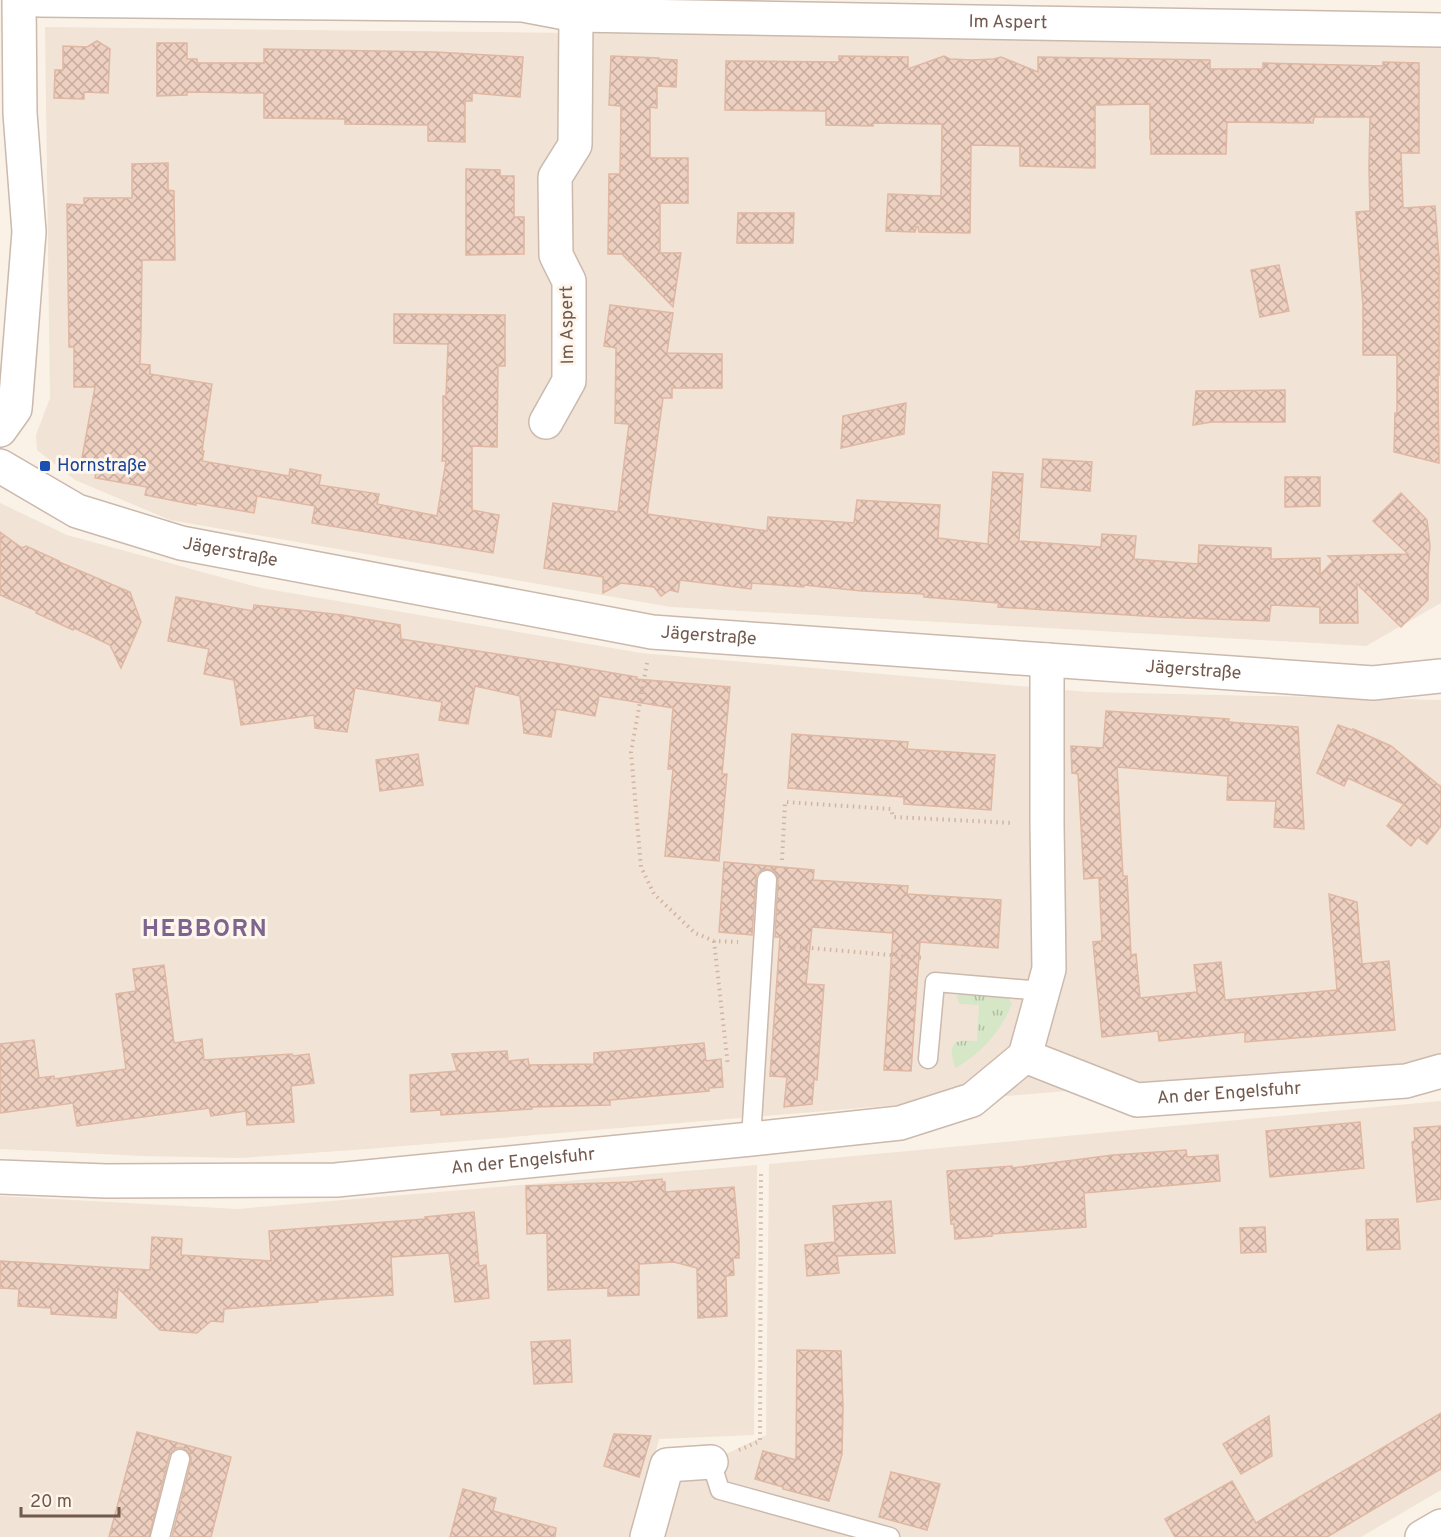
<svg xmlns="http://www.w3.org/2000/svg" width="1441" height="1537" font-family="Overpass,sans-serif">
<defs>
<pattern id="grass-tufts" width="24" height="20" patternUnits="userSpaceOnUse" patternTransform="scale(1.5)"><rect width="24" height="20" fill="#d5e7c6"/><path d="M3 7l-1-3M5 7V3M7 7l1-3M15 17l-1-3M17 17v-4M19 17l1-3" fill="none" stroke="#b1bea3"/></pattern>
<pattern id="building-cross-hatch" width="8" height="8" patternUnits="userSpaceOnUse" patternTransform="scale(1.5)"><rect width="8" height="8" fill="#eed0c0"/><path d="M0 0l8 8M0 8l8-8" fill="none" stroke="#c5ac9e"/></pattern>
</defs>
<rect width="100%" height="100%" fill="#faf2e6"/>
<g fill="#f1e3d5">
<polygon points="45,27 1441,43 1441,603 1366,646 671,607 170,520 75,480 37,450 36,435 50,398"/>
<polygon points="0,503 67,535 261,588 641,653 1088,692 1441,700 1441,1060 367,1149 241,1158 143,1156 0,1149"/>
<polygon points="1441,1101 1441,1490 1361,1537 658,1537 674,1479 766,1435 769,1164"/>
<polygon points="757,1165 754,1435 659,1439 633,1537 0,1537 0,1196 237,1209"/>
</g>
<path fill="url(#grass-tufts)" d="M960,994L1007,997L1012,1003C1001,1032 982,1052 956,1068C952,1060 947,1042 961,1041C966,1040 972,1041 977,1041L979,1005L960,1004L956,997Z"/>
<g fill="url(#building-cross-hatch)" stroke="#dfb7a2" stroke-width="1.5">
<polygon points="97,41 110,49 108,93 84,92 84,99 54,98 55,70 63,70 63,46 87,47"/>
<polygon points="157,43 187,43 187,59 197,59 197,63 264,63 264,49 435,52 523,57 520,97 472,93 472,101 465,101 465,142 428,141 428,125 345,124 345,119 264,118 264,93 187,92 187,95 157,96"/>
<polygon points="611,56 659,58 659,59 677,60 676,87 657,86 657,108 650,107 650,158 688,158 688,203 660,203 660,253 681,253 673,307 622,254 608,254 609,174 620,174 621,106 609,105"/>
<polygon points="839,56 908,57 908,69 944,56 950,59 972,60 994,59 1001,57 1038,72 1038,57 1210,60 1210,69 1263,69 1263,63 1383,66 1383,62 1419,63 1419,153 1401,153 1403,208 1435,206 1439,258 1439,375 1438,375 1439,463 1394,452 1395,413 1397,413 1397,355 1363,355 1363,306 1356,212 1370,211 1369,168 1370,117 1314,117 1313,123 1227,122 1226,154 1151,154 1151,139 1150,139 1150,104 1095,105 1095,168 1020,166 1020,146 971,145 970,233 919,232 918,227 916,227 915,232 886,231 888,194 941,196 942,124 873,123 873,126 826,125 826,111 725,110 726,61 839,62"/>
<polygon points="168,163 168,190 174,191 175,260 142,260 141,329 140,364 150,365 150,374 212,384 202,451 204,451 202,461 289,476 290,469 321,475 319,485 379,494 377,504 437,516 446,461 442,461 443,446 443,396 446,396 448,344 394,343 394,314 505,315 505,366 498,366 497,447 472,446 472,510 499,515 493,553 312,523 315,506 257,496 254,513 196,503 196,505 145,495 147,487 95,478 98,461 82,458 95,387 74,387 74,347 69,347 67,204 84,205 84,198 132,198 132,164"/>
<polygon points="466,169 500,170 500,176 514,176 514,217 524,217 524,254 466,255"/>
<polygon points="738,213 794,213 793,243 737,243"/>
<polygon points="1279,265 1289,311 1260,317 1251,270"/>
<polygon points="610,305 673,313 667,353 722,354 722,388 672,388 672,398 663,398 647,514 767,531 768,517 854,523 857,500 940,505 938,538 988,544 993,472 1023,474 1019,541 1101,547 1102,534 1136,536 1134,559 1198,564 1199,545 1271,548 1271,559 1320,558 1320,575 1333,561 1328,556 1408,554 1373,521 1401,493 1427,520 1430,546 1428,570 1428,600 1401,627 1357,584 1358,623 1320,623 1320,607 1271,605 1269,621 1160,617 998,607 999,603 924,597 924,594 862,591 804,585 804,587 752,583 751,589 680,580 678,592 670,590 661,596 654,587 621,583 603,593 603,577 544,568 553,503 618,512 629,424 615,423 616,348 604,346"/>
<polygon points="1285,390 1285,422 1212,422 1193,425 1196,391"/>
<polygon points="906,403 904,434 841,448 843,416"/>
<polygon points="1043,459 1092,462 1090,491 1041,487"/>
<polygon points="1285,477 1320,477 1320,506 1285,507"/>
<polygon points="0,532 22,548 26,546 59,561 59,562 130,592 141,622 121,668 110,645 74,628 73,630 36,613 37,611 0,595"/>
<polygon points="176,597 253,611 254,605 342,615 400,625 401,639 555,663 637,677 636,679 730,687 722,774 727,774 719,861 665,856 673,769 668,769 673,708 599,696 595,716 556,709 551,737 524,733 520,696 475,686 468,724 439,720 442,702 355,688 347,732 315,728 314,715 241,725 234,680 204,674 209,649 168,641"/>
<polygon points="1106,711 1229,719 1228,722 1298,727 1304,829 1274,827 1276,801 1227,800 1228,776 1117,767 1123,876 1127,876 1131,955 1136,954 1140,998 1197,992 1194,965 1221,962 1225,1000 1337,990 1329,894 1357,902 1362,964 1389,961 1395,1030 1245,1042 1245,1032 1159,1041 1158,1031 1102,1037 1093,942 1102,941 1099,878 1107,877 1084,879 1078,774 1072,773 1071,746 1103,748"/>
<polygon points="1338,725 1352,730 1353,729 1391,746 1441,787 1441,826 1427,844 1418,837 1411,846 1387,826 1404,804 1348,778 1344,786 1317,773"/>
<polygon points="792,734 908,742 907,749 995,755 991,810 904,804 904,797 788,788"/>
<polygon points="418,754 423,785 380,791 376,760"/>
<polygon points="724,862 814,870 813,880 908,886 907,894 1001,900 998,948 920,942 911,1071 884,1070 893,933 812,927 806,984 824,985 817,1080 814,1079 812,1104 784,1107 787,1077 770,1076 780,937 775,937 778,881 777,876 774,871 767,869 762,870 757,874 756,879 752,935 719,932"/>
<polygon points="164,965 174,1043 202,1039 204,1060 292,1054 293,1056 309,1054 314,1083 291,1086 294,1122 247,1125 246,1111 211,1116 209,1108 77,1126 73,1103 0,1113 0,1044 34,1040 39,1078 54,1076 54,1079 126,1069 116,994 136,991 133,969"/>
<polygon points="704,1043 706,1061 721,1059 723,1087 709,1088 709,1091 610,1100 610,1105 532,1107 532,1109 441,1115 441,1110 411,1112 410,1075 457,1071 452,1054 507,1051 508,1061 528,1059 529,1065 594,1064 594,1053"/>
<polygon points="1360,1122 1364,1168 1270,1177 1266,1131"/>
<polygon points="1441,1126 1441,1199 1417,1202 1412,1142 1415,1141 1414,1128"/>
<polygon points="1186,1150 1187,1157 1218,1155 1220,1181 1084,1193 1086,1227 992,1234 992,1236 955,1239 954,1224 951,1224 947,1171 1012,1166 1012,1168 1113,1155"/>
<polygon points="662,1179 662,1182 665,1182 665,1192 734,1187 739,1240 739,1258 733,1258 734,1275 726,1276 727,1316 698,1318 697,1268 674,1262 639,1264 639,1295 608,1296 608,1288 548,1290 547,1233 527,1234 526,1186 630,1182"/>
<polygon points="891,1201 895,1253 837,1256 839,1273 807,1276 805,1245 835,1242 833,1206"/>
<polygon points="474,1212 479,1266 486,1265 489,1298 455,1302 449,1253 391,1257 393,1295 318,1300 318,1302 224,1309 223,1322 211,1321 197,1333 160,1330 118,1288 116,1318 51,1314 51,1308 18,1306 19,1289 0,1288 0,1261 150,1270 152,1237 182,1239 181,1255 271,1261 269,1231 425,1219 425,1217"/>
<polygon points="1398,1219 1400,1249 1367,1250 1366,1220"/>
<polygon points="1265,1227 1266,1252 1241,1253 1240,1228"/>
<polygon points="570,1340 572,1382 534,1384 531,1342"/>
<polygon points="797,1350 841,1351 843,1407 842,1454 829,1501 783,1489 783,1487 755,1479 763,1451 796,1460"/>
<polygon points="1441,1413 1441,1469 1327,1537 1175,1537 1165,1519 1232,1481 1256,1523"/>
<polygon points="1269,1416 1272,1456 1241,1474 1223,1444"/>
<polygon points="137,1432 231,1457 211,1537 172,1537 191,1461 191,1457 188,1451 182,1448 176,1448 172,1451 169,1456 149,1537 109,1537"/>
<polygon points="614,1434 651,1436 639,1477 604,1466"/>
<polygon points="891,1472 940,1484 927,1530 879,1517"/>
<polygon points="463,1489 496,1498 493,1511 556,1528 555,1537 450,1537"/>
</g>
<g fill="none" stroke-linecap="round" stroke-linejoin="round">
<defs>
<g id="service">
<polyline points="928,1059 935,982 1043,991"/>
<polyline points="751,1139 767,880"/>
<polyline points="711,1462 720,1490 890,1537"/>
<polyline points="160,1537 180,1459"/>
</g>
<g id="minor">
<path id="s1" d="M39,0L523,5L576,15L1441,30"/>
<polyline points="546,422 569,381 569,281 556,255 555,177 575,145 576,15"/>
<polyline points="0,430 15,409 29,232 20,113 19,0"/>
<path id="s2" d="M0,466L77,511L181,543L652,632L1373,683L1441,676"/>
<polyline points="1025,1056 1049,969 1047,824 1047,660"/>
<path id="s3" d="M0,1177L106,1181L336,1180L751,1139L900,1123L972,1100L1025,1056L1137,1100L1406,1081L1441,1071"/>
<polyline points="647,1537 667,1465 711,1462"/>
<polyline points="1422,1537 1441,1526"/>
</g>
</defs>
<use href="#service" stroke="#cbb9ad" stroke-width="21"/>
<use href="#minor" stroke="#cbb9ad" stroke-width="36"/>
<g stroke="#d2b4a3" stroke-width="4" stroke-dasharray="1.5 4.5" stroke-linecap="butt">
<polyline points="647,663 631,752 641,867 654,894 695,933 714,941 738,942"/>
<polyline points="782,860 785,802 891,809 893,817 1013,823"/>
<polyline points="714,941 728,1066"/>
<polyline points="788,946 924,958"/>
<polyline points="739,1450 760,1441 761,1171"/>
</g>
<use href="#service" stroke="#fff" stroke-width="18"/>
<use href="#minor" stroke="#fff" stroke-width="33"/>
</g>
<rect fill="#1a4fb4" stroke="#fef6ec" stroke-width="2" x="39" y="460" width="12" height="12" rx="3"/>
<g text-anchor="middle" dominant-baseline="central" stroke-width="6" stroke-linejoin="round" paint-order="stroke">
<g font-size="18" fill="#72594d" stroke="#fef6ec">
<text stroke="none"><textPath href="#s1" startOffset="970">Im Aspert</textPath></text>
<text transform="translate(568 325) rotate(-91)">Im Aspert</text>
<text stroke="none"><textPath href="#s2" startOffset="248">Jägerstraße</textPath></text>
<text stroke="none"><textPath href="#s2" startOffset="734">Jägerstraße</textPath></text>
<text stroke="none"><textPath href="#s2" startOffset="1220">Jägerstraße</textPath></text>
<text stroke="none"><textPath href="#s3" startOffset="1260">An der Engelsfuhr</textPath></text>
<text stroke="none"><textPath href="#s3" startOffset="524">An der Engelsfuhr</textPath></text>
</g>
<g font-size="18" fill="#164399" stroke="#fef6ec" text-anchor="start">
<text x="57" y="466">Hornstraße</text>
</g>
<g font-size="24" font-weight="bold" letter-spacing="1.5" fill="#7e658e" stroke="#fef6ec">
<text x="205" y="930">HEBBORN</text>
</g>
</g>
<path d="M21 1507v9h98v-9" fill="none" stroke="#72594d" stroke-width="3"/>
<text x="30" y="1507" font-size="18" fill="#72594d" stroke="#fef6ec" stroke-width="4.5" paint-order="stroke">20 m</text>
</svg>
